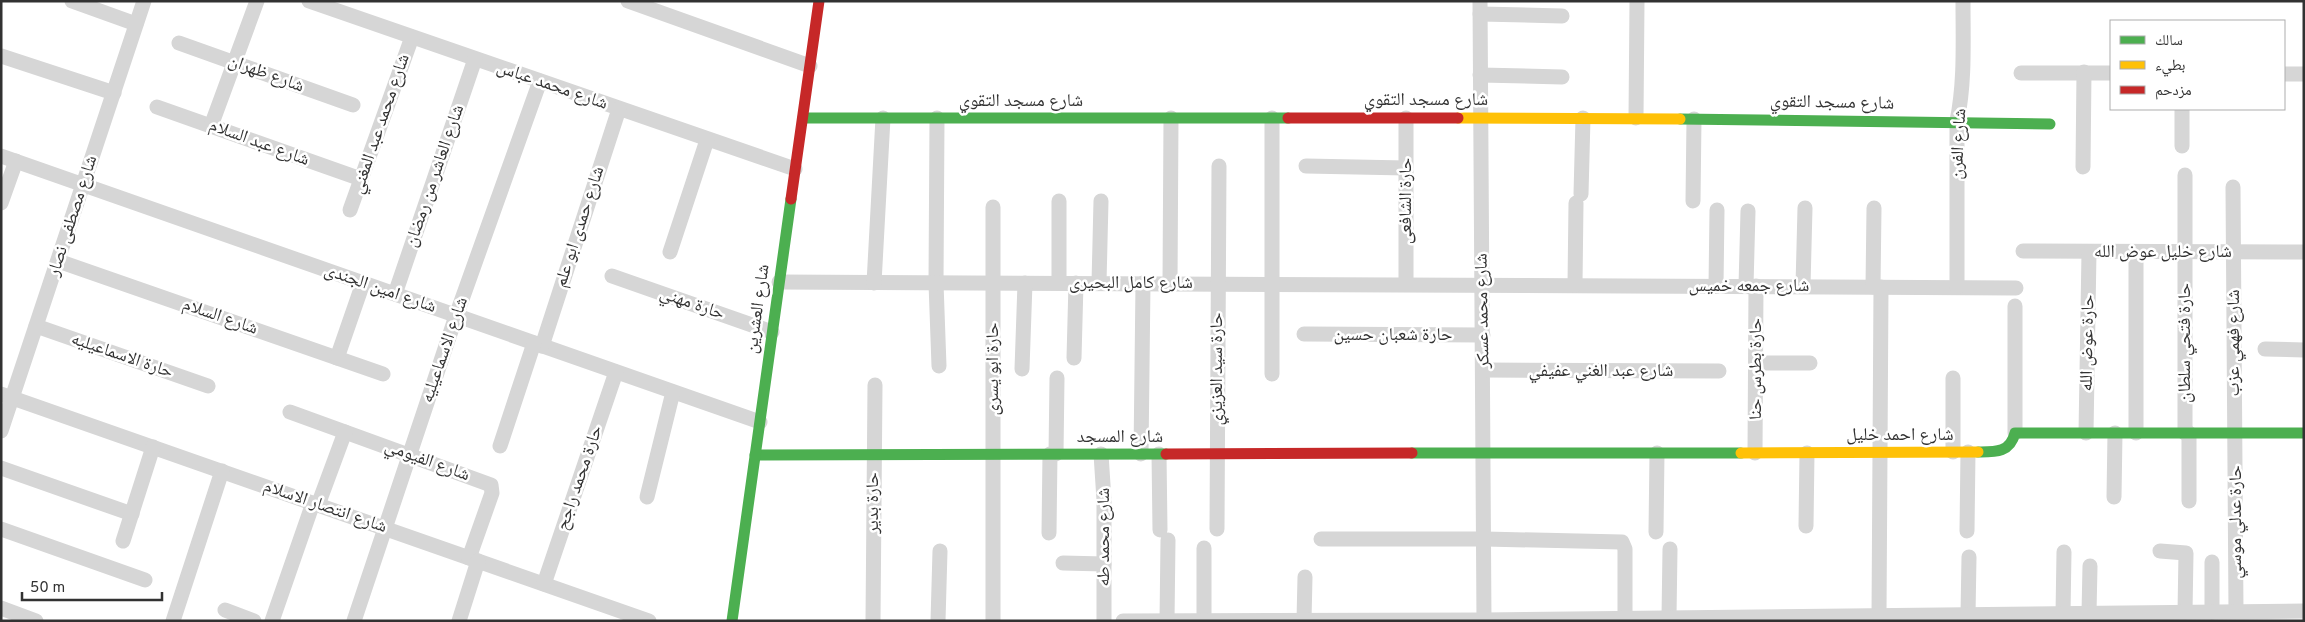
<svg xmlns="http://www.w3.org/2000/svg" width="2305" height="622" font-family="Overpass,'Noto Naskh Arabic',sans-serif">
<rect width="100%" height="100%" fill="#fff"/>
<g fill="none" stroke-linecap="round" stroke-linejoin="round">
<g stroke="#d6d6d6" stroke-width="15">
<polyline points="72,1 136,24"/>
<polyline points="309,1 795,169"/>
<polyline points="628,1 810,66"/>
<polyline points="1480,1 1484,621"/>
<polyline points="1480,14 1562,16"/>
<polyline points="179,43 353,105"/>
<polyline points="1,56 114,93"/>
<polyline points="2021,73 2111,73"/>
<polyline points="2284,74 2304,74"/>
<polyline points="1480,75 1562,77"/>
<polyline points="157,107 361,179"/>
<polyline points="937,118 936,283 939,366"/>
<polyline points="1636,118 1637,1"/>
<polyline points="211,126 257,1"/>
<polyline points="2182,146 2182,109"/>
<polyline points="1,156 760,422"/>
<polyline points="1306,166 1406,168"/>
<polyline points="2083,167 2084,72"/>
<polyline points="2233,187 2236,611"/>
<polyline points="1581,194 1583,118"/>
<polyline points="1059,201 1059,283"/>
<polyline points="1693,201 1694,119"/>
<polyline points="1,203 16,161"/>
<polyline points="350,210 412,37"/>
<polyline points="2023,251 2304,252"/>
<polyline points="670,252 707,140"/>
<polyline points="2136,252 2136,433"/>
<polyline points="58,261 383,374"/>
<polyline points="612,276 772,332"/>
<polyline points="779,282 2016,288"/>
<polyline points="874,283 883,118"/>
<polyline points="1099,283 1101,201"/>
<polyline points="1170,284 1171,118"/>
<polyline points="1406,284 1406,118"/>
<polyline points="1575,285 1576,203"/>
<polyline points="1716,286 1717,210"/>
<polyline points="1746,286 1748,211"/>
<polyline points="1803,286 1805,208"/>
<polyline points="1873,287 1874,208"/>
<path d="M1957,287V121C1965,82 1963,42 1963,1"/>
<polyline points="395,294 475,59"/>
<polyline points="2015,306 2015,433"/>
<polyline points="36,326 208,386"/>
<polyline points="1304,334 1483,335"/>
<polyline points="542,346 619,109"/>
<polyline points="2265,349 2304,350"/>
<polyline points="337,358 363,283"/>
<polyline points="1074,358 1076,283"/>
<polyline points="1756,363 1810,363"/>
<polyline points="1022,369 1025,283"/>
<polyline points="1483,370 1719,371"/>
<polyline points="1272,374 1272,118"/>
<polyline points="1,394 649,621"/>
<polyline points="290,412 491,485 492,493 469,558"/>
<polyline points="1,431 144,1"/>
<polyline points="2086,433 2089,252"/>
<polyline points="2185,433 2185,175"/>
<polyline points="500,446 534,343"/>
<polyline points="1953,452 1953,378"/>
<polyline points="1755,453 1756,286"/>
<polyline points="1056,454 1057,378"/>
<polyline points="1101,454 1104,500 1104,621"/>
<polyline points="1141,454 1143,283"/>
<polyline points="1159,454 1160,530"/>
<polyline points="1,468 132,514"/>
<polyline points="647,497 673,392"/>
<polyline points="2114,497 2115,433"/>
<polyline points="2189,501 2189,433"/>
<polyline points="318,505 345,432"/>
<polyline points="1806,526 1807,453"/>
<polyline points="1,529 145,580"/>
<polyline points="1217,529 1219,166"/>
<polyline points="1967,531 1968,452"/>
<polyline points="1656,532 1657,453"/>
<polyline points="1049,533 1050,454"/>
<polyline points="1321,539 1485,539 1622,542 1625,549 1625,618"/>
<polyline points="123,541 153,447"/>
<polyline points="2160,551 2186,553 2185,612"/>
<polyline points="1063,563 1104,564"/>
<polyline points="544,584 616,372"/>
<polyline points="1,608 36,621"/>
<polyline points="225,610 254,621"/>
<polyline points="2212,612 2212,562"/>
<polyline points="2089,613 2090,566"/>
<polyline points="2063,614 2064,552"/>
<polyline points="1968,615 1969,557"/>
<polyline points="1879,616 1881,287"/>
<polyline points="1669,617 1670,549"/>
<polyline points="1204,620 1204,548"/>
<polyline points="1304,620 1305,577"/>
<polyline points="173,621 222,471"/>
<polyline points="272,621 313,503"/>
<polyline points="354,621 456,316 540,81"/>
<polyline points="459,621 478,561"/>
<polyline points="873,621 875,385"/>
<polyline points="938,621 940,551"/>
<polyline points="993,621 993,207"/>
<polyline points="1123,621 1484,620 2304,611"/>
<polyline points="1167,621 1168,540"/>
</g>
<g stroke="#4caf50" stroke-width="11">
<polyline points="803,118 1288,118"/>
<polyline points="1680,119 2050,124"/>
<path d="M1978,452C1995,452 2010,453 2015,433H2304"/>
<polyline points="1412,453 1741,453"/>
<polyline points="755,455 1166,454"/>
<polyline points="732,621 791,199"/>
</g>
<g stroke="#ffc107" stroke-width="11">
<polyline points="1458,118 1680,119"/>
<polyline points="1741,453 1978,452"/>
</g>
<g stroke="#c62828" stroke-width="11">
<polyline points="1288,118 1458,118"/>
<polyline points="791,199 819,1"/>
<polyline points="1166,454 1412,453"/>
</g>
</g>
<g text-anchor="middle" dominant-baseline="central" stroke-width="5" stroke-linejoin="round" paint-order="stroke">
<g font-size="18" fill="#323232" stroke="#fff">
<text transform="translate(266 74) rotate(20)">شارع ظهران</text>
<text transform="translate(552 86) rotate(19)">شارع محمد عباس</text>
<text x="1426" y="100">شارع مسجد التقوي</text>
<text x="1021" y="101">شارع مسجد التقوي</text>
<text transform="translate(1832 103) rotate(1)">شارع مسجد التقوي</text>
<text transform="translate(381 124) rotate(-71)">شارع محمد عبد المغني</text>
<text transform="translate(259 143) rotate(20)">شارع عبد السلام</text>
<text transform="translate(1959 144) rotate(-87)">شارع الفرن</text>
<text transform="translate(435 176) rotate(-71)">شارع العاشر من رمضان</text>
<text transform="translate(1406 201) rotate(-90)">حارة الشافعى</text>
<text transform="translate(73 216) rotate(-72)">شارع مصطفى نصار</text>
<text transform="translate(580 227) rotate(-72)">شارع حمدى ابو علم</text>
<text x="2163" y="252">شارع خليل عوض الله</text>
<text x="1131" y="283">شارع كامل البحيرى</text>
<text x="1749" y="286">شارع جمعه خميس</text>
<text transform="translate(380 289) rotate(19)">شارع امين الجندى</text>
<text transform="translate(692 304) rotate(19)">حارة مهني</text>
<text transform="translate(758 309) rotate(-82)">شارع العشرين</text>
<text transform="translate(1483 311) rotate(-91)">شارع محمد عسكر</text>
<text transform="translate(220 317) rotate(19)">شارع السلام</text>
<text x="1393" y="335">حارة شعبان حسين</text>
<text transform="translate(2088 343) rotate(-89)">حارة عوض الله</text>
<text transform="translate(2185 343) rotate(-90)">حارة فتحي سلطان</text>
<text transform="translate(2234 343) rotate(-90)">شارع فهمي عزب</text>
<text transform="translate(445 350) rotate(-71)">شارع الاسماعيليه</text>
<text transform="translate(122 356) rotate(19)">حارة الاسماعيليه</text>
<text transform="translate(993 369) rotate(-90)">حارة ابو يسرى</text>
<text transform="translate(1217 369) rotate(-90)">حارة سيد العزيزي</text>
<text transform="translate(1756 369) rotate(-90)">حارة بطرس حنا</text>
<text x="1601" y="371">شارع عبد الغني عفيفي</text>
<text x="1900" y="435">شارع احمد خليل</text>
<text x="1120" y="437">شارع المسجد</text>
<text transform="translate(427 461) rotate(20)">شارع الفيومي</text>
<text transform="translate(580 478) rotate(-71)">حارة محمد راجح</text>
<text transform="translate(873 503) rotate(-90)">حارة بدير</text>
<text transform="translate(325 507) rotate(19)">شارع انتصار الاسلام</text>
<text transform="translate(2236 522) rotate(-90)">حارة عدلي موسي</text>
<text transform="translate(1104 537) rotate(-90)">شارع محمد طه</text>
</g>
</g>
<rect width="2305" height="622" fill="none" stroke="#323232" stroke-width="5"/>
<rect x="2110" y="20" width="175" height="90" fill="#ffffff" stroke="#adadad"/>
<rect x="2120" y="36" width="25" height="8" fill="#4caf50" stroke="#adadad"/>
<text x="2155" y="45" font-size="15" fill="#323232">سالك</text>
<rect x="2120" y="61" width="25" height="8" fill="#ffc107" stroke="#adadad"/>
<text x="2155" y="70" font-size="15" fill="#323232">بطيء</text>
<rect x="2120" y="86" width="25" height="8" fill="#c62828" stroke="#adadad"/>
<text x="2155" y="95" font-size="15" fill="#323232">مزدحم</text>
<path d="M22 592v8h140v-8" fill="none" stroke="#323232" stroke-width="2.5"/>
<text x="30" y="592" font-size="15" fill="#323232" stroke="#ffffff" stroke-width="4" paint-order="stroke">50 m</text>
</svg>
